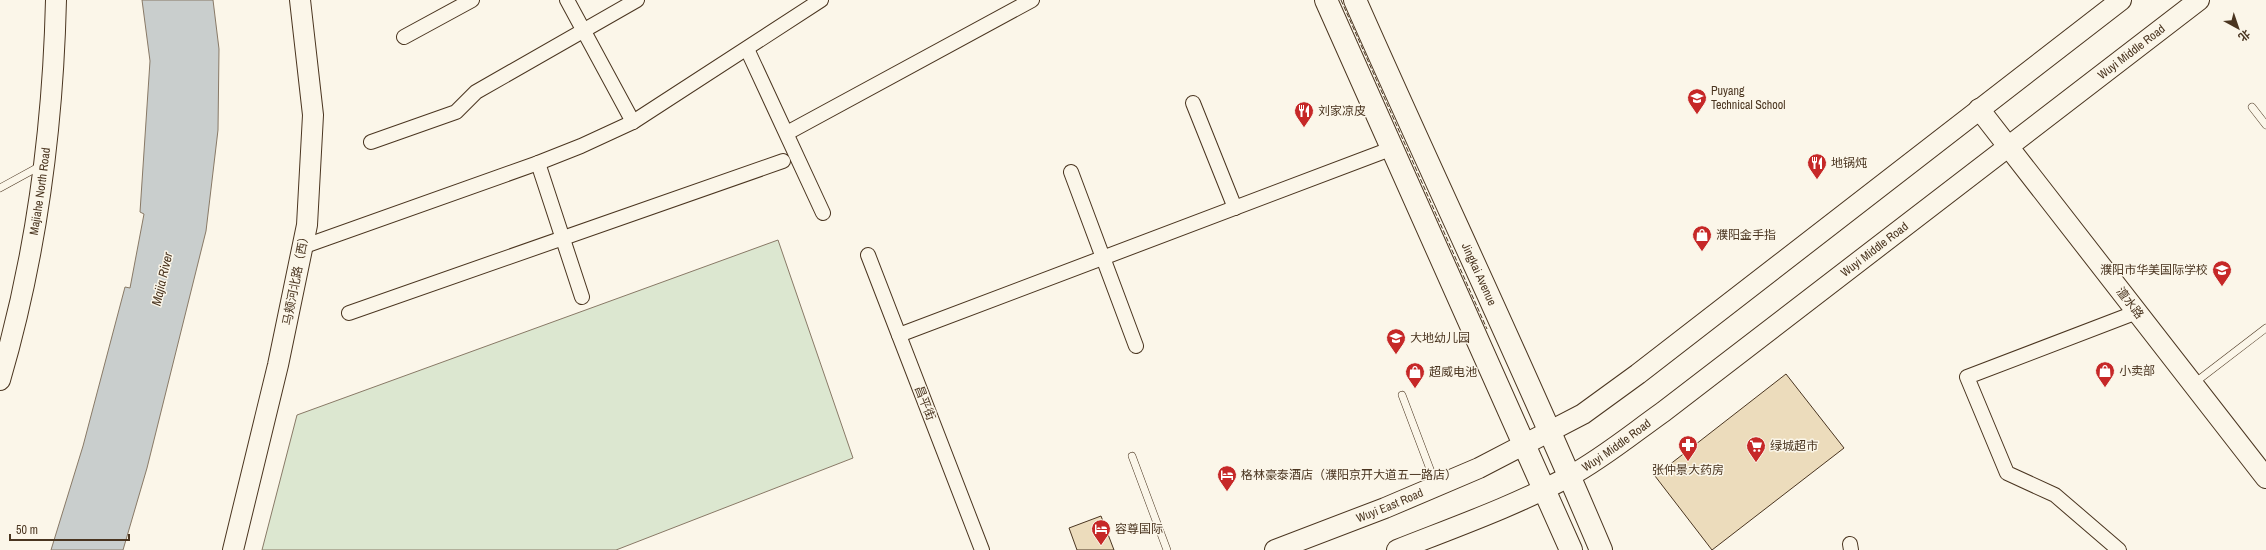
<svg xmlns="http://www.w3.org/2000/svg" width="2266" height="550" font-family="'Archivo Narrow','Noto Sans SC',sans-serif">
<rect width="100%" height="100%" fill="#fbf6e9"/>
<polygon fill="#dce7d0" stroke="#887966" points="778,240 853,458 616,550 262,550 297,415"/>
<polygon fill="#c9cecd" stroke="#887966" points="142,0 213,0 219,49 218,130 206,231 147,468 123,550 51,550 83,446 125,287 130,288 144,214 140,212 150,61"/>
<g fill="#ecdcbc" stroke="#4a3520">
<polygon points="1786,374 1844,448 1712,550 1655,476"/>
<polygon points="1101,516 1114,550 1077,550 1069,528"/>
</g>
<g fill="none" stroke-linecap="round" stroke-linejoin="round">
<defs>
<g id="lane">
<polyline points="2252,107 2266,125"/>
<polyline points="0,188 42,165"/>
<polyline points="2193,384 2266,328"/>
<polyline points="1402,395 1436,485"/>
<polyline points="1132,456 1167,550"/>
</g>
<g id="street">
<polyline points="567,0 633,122"/>
<polyline points="404,37 472,0"/>
<polyline points="747,49 823,213"/>
<polyline points="1193,103 1235,208"/>
<polyline points="787,133 1032,0"/>
<polyline points="371,142 456,112 476,92 637,0"/>
<polyline points="538,163 582,297"/>
<polyline points="1071,172 1136,346"/>
<polyline points="302,247 538,163 581,146 633,122 821,0"/>
<polyline points="868,255 982,550"/>
<polyline points="349,313 783,161"/>
<polyline points="899,335 1393,148"/>
<polyline points="1850,544 1851,550"/>
<polyline points="2119,550 2055,495 2007,473 1967,377 2137,312"/>
</g>
<g id="secondary">
<polyline points="1979,109 2266,478"/>
<path id="s1" d="M0,380C36,257 53,128 56,0"/>
<polyline points="233,550 278,365 307,225 313,115 300,0"/>
<path id="s2" d="M1275,550L1385,508L1479,468L1583,414L1638,374L2121,0"/>
<path id="s3" d="M1397,550C1455,527 1515,506 1570,476C1603,458 1632,434 1663,412L2199,0"/>
</g>
<g id="primary">
<polyline points="1326,0 1571,550"/>
<path id="s4" d="M1355,0C1436,184 1523,365 1601,550"/>
</g>
</defs>
<use href="#lane" stroke="#4a3520" stroke-width="8"/>
<use href="#street" stroke="#4a3520" stroke-width="16"/>
<use href="#secondary" stroke="#4a3520" stroke-width="22"/>
<use href="#primary" stroke="#4a3520" stroke-width="24"/>
<use href="#lane" stroke="#fbf6e9" stroke-width="7"/>
<use href="#street" stroke="#fbf6e9" stroke-width="14"/>
<use href="#secondary" stroke="#fbf6e9" stroke-width="20"/>
<use href="#primary" stroke="#fbf6e9" stroke-width="22"/>
<polyline stroke="#4a3520" stroke-width="1" stroke-dasharray="5 2" stroke-linecap="butt" points="1341,0 1487,329"/>
</g>
<defs>
<symbol id="school-pin" viewBox="-11 -11 22 30"><path d="M0 17L-7.5 6A9.5 9.5 0 1 1 7.5 6Z" fill="#c62828" stroke="#fbf6e9"/><path d="M0-5L7-2L0 1L-7-2ZM-4 1L0 2.5L4 1V4Q0 6-4 4Z" fill="#fff"/></symbol>
<symbol id="restaurant-pin" viewBox="-11 -11 22 30"><path d="M0 17L-7.5 6A9.5 9.5 0 1 1 7.5 6Z" fill="#c62828" stroke="#fbf6e9"/><path d="M-5-6h1v4h1v-4h1v4h1v-4h1v5L-1.5 .5V6h-2V.5L-5-1ZM5-6V6H3V1.5H1.5Q1.5-4 5-6Z" fill="#fff"/></symbol>
<symbol id="shop-pin" viewBox="-11 -11 22 30"><path d="M0 17L-7.5 6A9.5 9.5 0 1 1 7.5 6Z" fill="#c62828" stroke="#fbf6e9"/><path d="M-5-2.5h2.3a2.7 3.5 0 0 1 5.4 0H5L5.5 6h-11ZM-1.5-2.5h3a1.5 2.3 0 0 0-3 0Z" fill="#fff"/></symbol>
<symbol id="pharmacy-pin" viewBox="-11 -11 22 30"><path d="M0 17L-7.5 6A9.5 9.5 0 1 1 7.5 6Z" fill="#c62828" stroke="#fbf6e9"/><path d="M-2-6h4v4h4v4h-4v4h-4v-4h-4v-4h4Z" fill="#fff"/></symbol>
<symbol id="supermarket-pin" viewBox="-11 -11 22 30"><path d="M0 17L-7.5 6A9.5 9.5 0 1 1 7.5 6Z" fill="#c62828" stroke="#fbf6e9"/><path d="M-6-5.5h2.5l.6 2H6L4.5 2H-2.5L-4.4-4H-6ZM-1.5 3.2a1.3 1.3 0 1 0 .1 0ZM3 3.2a1.3 1.3 0 1 0 .1 0Z" fill="#fff"/></symbol>
<symbol id="hotel-pin" viewBox="-11 -11 22 30"><path d="M0 17L-7.5 6A9.5 9.5 0 1 1 7.5 6Z" fill="#c62828" stroke="#fbf6e9"/><path d="M-6-4.5h1.5V1H6V5H4.5V3h-9V5H-6ZM-4 0a1.8 1.8 0 1 1 3.6 0ZM.5 0V-2.5h3Q6-2.5 6 0Z" fill="#fff"/></symbol>
</defs>
<g fill-rule="evenodd">
<use href="#school-pin" x="1686" y="87" width="22" height="30"/>
<use href="#restaurant-pin" x="1293" y="100" width="22" height="30"/>
<use href="#restaurant-pin" x="1806" y="152" width="22" height="30"/>
<use href="#shop-pin" x="1691" y="224" width="22" height="30"/>
<use href="#school-pin" x="2211" y="259" width="22" height="30"/>
<use href="#school-pin" x="1385" y="327" width="22" height="30"/>
<use href="#shop-pin" x="2094" y="360" width="22" height="30"/>
<use href="#shop-pin" x="1404" y="361" width="22" height="30"/>
<use href="#pharmacy-pin" x="1677" y="434" width="22" height="30"/>
<use href="#supermarket-pin" x="1745" y="435" width="22" height="30"/>
<use href="#hotel-pin" x="1216" y="464" width="22" height="30"/>
<use href="#hotel-pin" x="1090" y="518" width="22" height="30"/>
</g>
<g text-anchor="middle" dominant-baseline="central" stroke-width="3" stroke-linejoin="round" paint-order="stroke">
<g font-size="12" fill="#4a3520" stroke="#fbf6e9">
<text stroke="none"><textPath href="#s3" startOffset="892">Wuyi Middle Road</textPath></text>
<text stroke="none"><textPath href="#s1" startOffset="193">Majiahe North Road</textPath></text>
<text stroke="none"><textPath href="#s3" startOffset="568">Wuyi Middle Road</textPath></text>
<text stroke="none"><textPath href="#s4" startOffset="301">Jingkai Avenue</textPath></text>
<text transform="translate(296 278) rotate(-79)">马颊河北路（西）</text>
<text transform="translate(2130 303) rotate(52)">澶水路</text>
<text transform="translate(925 403) rotate(69)">昌平街</text>
<text stroke="none"><textPath href="#s3" startOffset="244">Wuyi Middle Road</textPath></text>
<text stroke="none"><textPath href="#s2" startOffset="123">Wuyi East Road</textPath></text>
</g>
<g font-size="12" fill="#4a3520" stroke="#fbf6e9" text-anchor="start">
<text x="1711" y="91">Puyang<tspan x="1711" dy="14">Technical School</tspan></text>
<text x="1318" y="111">刘家凉皮</text>
<text x="1831" y="163">地锅炖</text>
<text x="1716" y="235">濮阳金手指</text>
<text x="2208" y="270" text-anchor="end">濮阳市华美国际学校</text>
<text x="1410" y="338">大地幼儿园</text>
<text x="2119" y="371">小卖部</text>
<text x="1429" y="372">超威电池</text>
<text x="1770" y="446">绿城超市</text>
<text x="1688" y="470" text-anchor="middle">张仲景大药房</text>
<text x="1241" y="475">格林豪泰酒店（濮阳京开大道五一路店）</text>
<text x="1115" y="529">容尊国际</text>
</g>
<g font-size="13" font-style="italic" fill="#4a3520" stroke="#fbf6e9">
<text transform="translate(162 279) rotate(-77)">Majia River</text>
</g>
</g>
<g transform="translate(2238 28) rotate(140)" stroke="#fbf6e9" stroke-width="3" paint-order="stroke">
<path d="M0-3L7 15L0 10L-7 15Z" fill="#4a3520"/>
<text y="-6" font-size="11" font-weight="bold" text-anchor="middle" fill="#4a3520">北</text>
</g>
<path d="M10 534v6h119v-6" fill="none" stroke="#4a3520" stroke-width="2"/>
<text x="16" y="534" font-size="12" fill="#4a3520" stroke="#fbf6e9" stroke-width="3" paint-order="stroke">50 m</text>
</svg>
